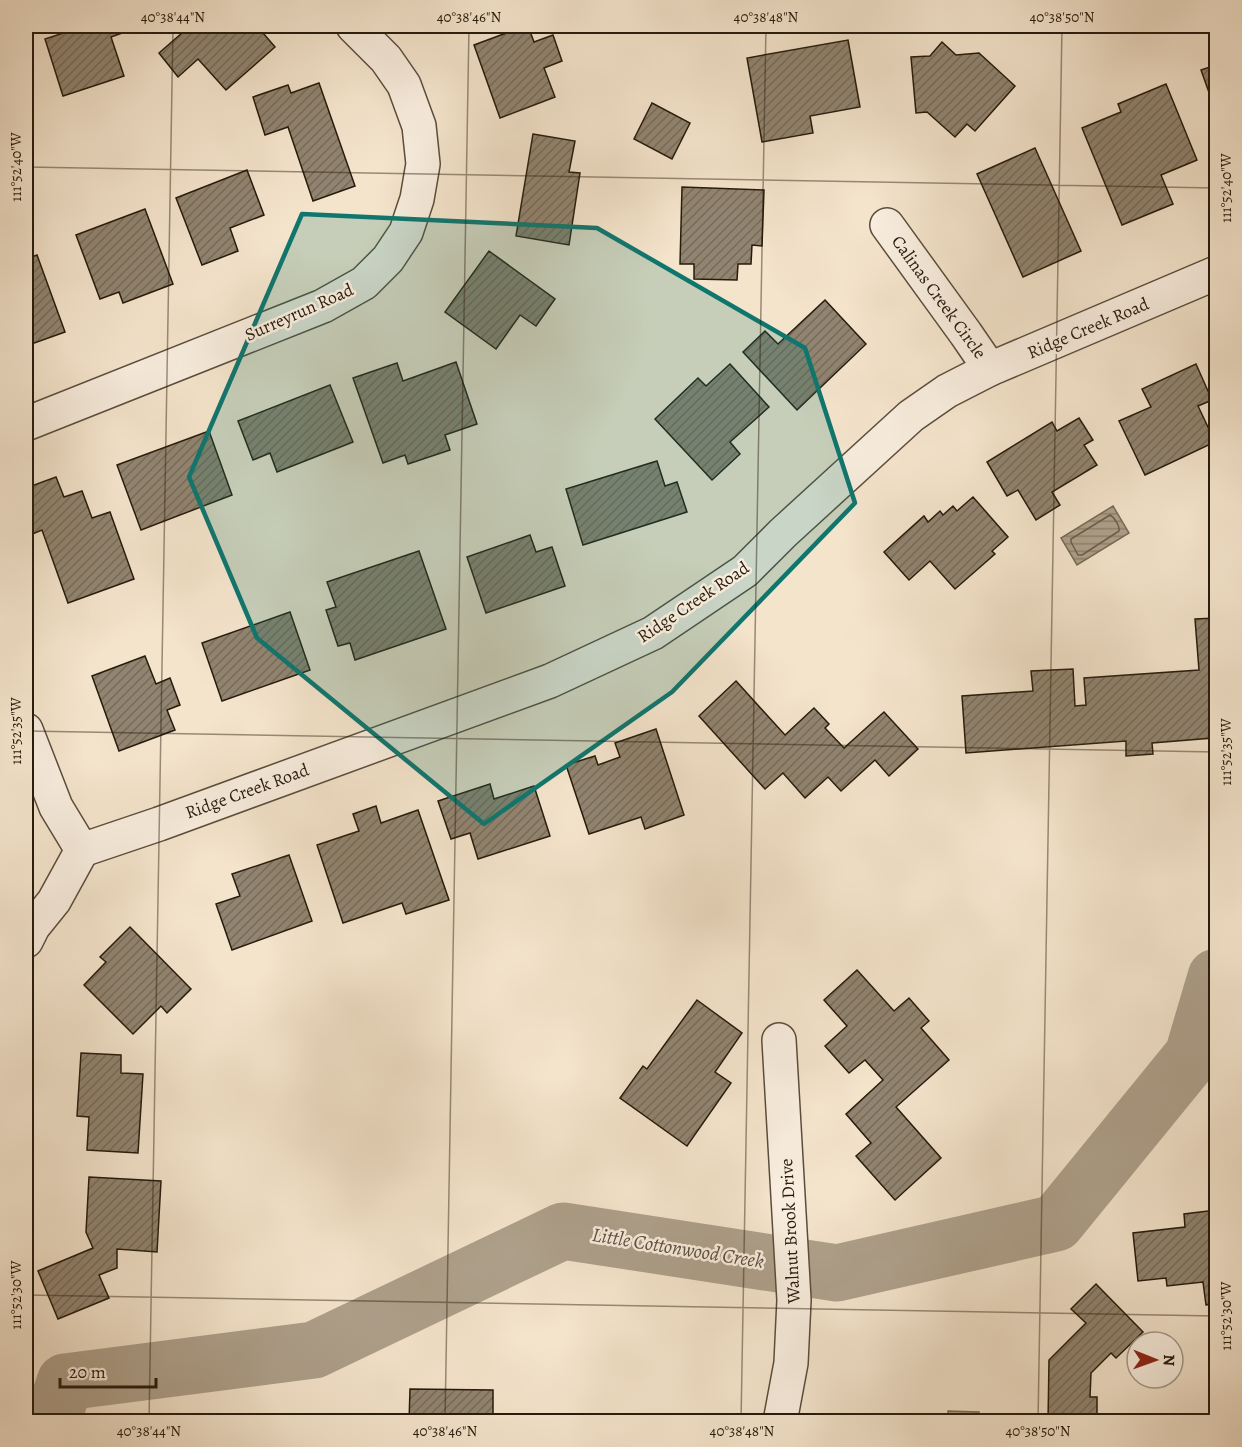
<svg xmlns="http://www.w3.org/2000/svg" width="1242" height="1447" font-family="Alegreya,serif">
<defs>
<pattern id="water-rules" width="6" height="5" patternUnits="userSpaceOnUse" patternTransform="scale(1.5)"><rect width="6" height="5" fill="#aea08b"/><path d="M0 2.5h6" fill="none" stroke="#8d8270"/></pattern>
<pattern id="building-hatch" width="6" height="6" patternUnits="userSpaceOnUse" patternTransform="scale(1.5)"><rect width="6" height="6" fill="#918470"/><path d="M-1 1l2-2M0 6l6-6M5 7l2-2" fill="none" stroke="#766b5a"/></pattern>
</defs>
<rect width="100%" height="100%" fill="#f4e4cc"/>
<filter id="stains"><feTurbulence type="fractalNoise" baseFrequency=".00333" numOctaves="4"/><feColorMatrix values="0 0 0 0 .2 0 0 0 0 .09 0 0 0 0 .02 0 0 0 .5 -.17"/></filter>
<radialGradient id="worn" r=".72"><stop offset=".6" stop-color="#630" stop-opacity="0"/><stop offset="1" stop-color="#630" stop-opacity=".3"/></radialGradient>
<g fill="url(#water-rules)" stroke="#786b58" stroke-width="1.5">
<polygon points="1113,506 1129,533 1077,565 1061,538"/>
<polygon points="948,1411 979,1412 979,1421 948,1421"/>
</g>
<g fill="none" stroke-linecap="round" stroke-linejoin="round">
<path stroke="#6a5e4c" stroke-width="1.5" d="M1110,515C1114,517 1120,526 1119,531L1082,555H1078L1071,542V539Z"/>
<polyline stroke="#aea08b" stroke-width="57" points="52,1422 65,1382 314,1350 563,1231 837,1273 1056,1223 1193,1055 1216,977"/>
</g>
<g fill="url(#building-hatch)" stroke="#261b0c" stroke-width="1.5">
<polygon points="81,26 123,26 125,32 111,37 124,76 63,96 45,39 82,27"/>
<polygon points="190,26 257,26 275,47 226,90 198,59 178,77 159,53"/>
<polygon points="525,26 528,26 534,42 553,35 562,61 544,68 555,97 500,118 474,45"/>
<polygon points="848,40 860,107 810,116 813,133 762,142 747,58"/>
<polygon points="942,42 956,55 979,53 1015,86 975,131 967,124 955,137 927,112 916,113 911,57 930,56"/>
<polygon points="1216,65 1216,112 1201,70"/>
<polygon points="319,83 355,186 313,201 288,127 265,135 253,97 288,85 291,93"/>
<polygon points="1166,84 1197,160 1161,175 1173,204 1122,225 1082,128 1121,112 1118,104"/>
<polygon points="652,103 690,123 672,159 634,139"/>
<polygon points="533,134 575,141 569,172 580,173 569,245 516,236"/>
<polygon points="1035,148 1081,251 1023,277 977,174"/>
<polygon points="247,170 264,215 230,228 238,251 202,265 176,198"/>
<polygon points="682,187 764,190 762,246 752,245 751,264 738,264 737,280 694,279 694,264 680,264"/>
<polygon points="145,209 173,284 123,303 119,292 100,299 76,235"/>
<polygon points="489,251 555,299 536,326 520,315 496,349 445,312"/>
<polygon points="37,255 65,332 26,346 26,259"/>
<polygon points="825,300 866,344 797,410 743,352 765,331 778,344"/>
<polygon points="456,362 477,424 445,435 450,450 408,464 405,455 383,463 353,378 397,363 403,381"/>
<polygon points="730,364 769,407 730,442 740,454 712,480 655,419 698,378 706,386"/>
<polygon points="1196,364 1212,400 1198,406 1215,442 1145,475 1119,421 1151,407 1142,389"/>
<polygon points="330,385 353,442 277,472 270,453 253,460 238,421"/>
<polygon points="1079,418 1093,440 1084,445 1097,465 1052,492 1060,505 1036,520 1018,490 1007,496 987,462 1052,422 1057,431"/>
<polygon points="209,431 232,495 141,530 117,465"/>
<polygon points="657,461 665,486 677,482 687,512 583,545 566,489"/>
<polygon points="56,477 64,497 82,491 92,518 110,512 134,579 68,603 42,530 30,535 26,522 26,488"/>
<polygon points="973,497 1008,537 992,551 995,554 955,589 930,561 909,580 884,552 924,516 928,522 940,511 943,515 953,506 957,511"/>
<polygon points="530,535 536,552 552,547 565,586 486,613 467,557"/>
<polygon points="419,551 446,629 355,660 350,643 338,646 326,610 336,607 327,582"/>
<polygon points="290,612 310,670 222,701 202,643"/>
<polygon points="1216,618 1216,714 1211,714 1213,738 1152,743 1153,754 1126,756 1126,741 966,753 962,696 1033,691 1031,671 1073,669 1075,706 1086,705 1084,678 1199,670 1195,619"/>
<polygon points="145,656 156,684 170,678 180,705 167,710 175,730 119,751 92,676"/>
<polygon points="736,681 785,735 814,708 829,724 825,728 844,748 884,712 918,749 889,776 875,760 841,791 828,777 805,798 783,773 765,789 699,716"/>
<polygon points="656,729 684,815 645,829 641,817 589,834 566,765 595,756 598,765 620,757 615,743"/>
<polygon points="490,784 494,799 534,786 550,836 478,859 470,833 451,839 438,801"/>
<polygon points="376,806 381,823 418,810 449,900 406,914 402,903 343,923 317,845 359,831 353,814"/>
<polygon points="289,855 312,921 232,950 216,904 240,896 232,874"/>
<polygon points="130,927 191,989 167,1013 161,1006 133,1034 84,985 106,962 100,957"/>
<polygon points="857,970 894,1011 909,998 929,1021 921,1028 949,1060 896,1107 941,1158 895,1200 856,1156 871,1143 846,1114 883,1080 865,1060 849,1073 825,1046 847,1026 824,1000"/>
<polygon points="697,1000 742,1033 715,1072 731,1083 687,1146 620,1098 643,1066 647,1069"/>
<polygon points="81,1053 121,1055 121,1073 143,1074 138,1153 87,1150 89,1117 77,1116"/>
<polygon points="89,1177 161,1181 157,1252 117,1249 117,1268 99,1275 109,1298 58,1319 38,1271 93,1248 86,1232"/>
<polygon points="1216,1210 1216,1304 1206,1305 1203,1282 1167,1286 1166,1278 1138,1281 1133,1233 1185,1227 1184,1214"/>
<polygon points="1096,1284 1143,1332 1116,1358 1111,1353 1091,1373 1090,1397 1097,1397 1097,1416 1088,1416 1088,1422 1048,1422 1049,1360 1086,1323 1071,1309"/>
<polygon points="410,1389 493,1390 493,1422 409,1422"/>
</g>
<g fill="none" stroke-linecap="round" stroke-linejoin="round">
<defs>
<g id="minor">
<polyline points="887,225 966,334 990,369"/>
<polyline points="26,424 323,306 364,283 388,259 406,232 417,199 423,164 419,126 404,85 386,59 353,26"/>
<polyline points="26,730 56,807 82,850"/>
<polyline points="82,850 159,824 550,681 653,633 745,571 783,533 911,416 947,391 990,369 1216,273"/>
<polyline points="26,941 33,927 54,901 82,850"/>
<polyline points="779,1040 794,1300 791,1363 780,1422"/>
</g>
</defs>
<use href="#minor" stroke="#5a4d3c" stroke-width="36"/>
<use href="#minor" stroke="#f8edde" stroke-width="33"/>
</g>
<path fill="#0f766e" fill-opacity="0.2" stroke="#0f766e" stroke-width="4.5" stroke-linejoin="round" d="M302,214L597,228L805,348L855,503L672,692L484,824L257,638L189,477Z"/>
<path fill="none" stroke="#261b0c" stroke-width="1.5" stroke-opacity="0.45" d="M26,167L1216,188M26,731L1216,752M26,1295L1216,1316M149,1422L173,26M445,1422L469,26M741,1422L766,26M1038,1422L1062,26"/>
<g text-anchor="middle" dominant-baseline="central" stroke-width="5" stroke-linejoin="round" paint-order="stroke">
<g font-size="18" fill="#261b0c" stroke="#f8edde">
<text transform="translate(939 297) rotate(54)">Calinas Creek Circle</text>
<text transform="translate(299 312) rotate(-24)">Surreyrun Road</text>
<text transform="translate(1088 328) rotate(-23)">Ridge Creek Road</text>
<text transform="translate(693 602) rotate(-34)">Ridge Creek Road</text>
<text transform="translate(247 791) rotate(-20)">Ridge Creek Road</text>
<text transform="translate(790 1231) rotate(-93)">Walnut Brook Drive</text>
</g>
<g font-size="20" font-style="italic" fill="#5c503f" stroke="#f8edde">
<text transform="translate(678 1248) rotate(9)">Little Cottonwood Creek</text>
</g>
</g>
<rect width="1242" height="1447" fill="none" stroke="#f4e4cc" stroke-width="66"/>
<g transform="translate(1155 1360) rotate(91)"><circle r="28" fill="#f8edde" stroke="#a4998a" stroke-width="1.5"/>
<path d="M0-4.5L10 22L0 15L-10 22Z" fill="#8f2418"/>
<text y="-9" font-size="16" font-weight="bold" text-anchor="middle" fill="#261b0c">N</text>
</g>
<path d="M60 1378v9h96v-9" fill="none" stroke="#261b0c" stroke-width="3"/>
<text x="69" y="1378" font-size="18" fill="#261b0c" stroke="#f8edde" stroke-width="4.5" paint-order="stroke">20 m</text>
<rect x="33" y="33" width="1176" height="1381" fill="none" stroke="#261b0c" stroke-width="2"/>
<g font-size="15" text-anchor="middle" fill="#261b0c">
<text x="173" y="22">40°38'44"N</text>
<text x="469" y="22">40°38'46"N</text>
<text x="766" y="22">40°38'48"N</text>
<text x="1062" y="22">40°38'50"N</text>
<text transform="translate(16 167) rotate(-90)" y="5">111°52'40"W</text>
<text transform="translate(1226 188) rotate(-90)" y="5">111°52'40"W</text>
<text transform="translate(16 731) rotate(-90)" y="5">111°52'35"W</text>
<text transform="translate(1226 752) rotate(-90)" y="5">111°52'35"W</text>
<text transform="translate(16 1295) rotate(-90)" y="5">111°52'30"W</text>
<text transform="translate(1226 1316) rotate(-90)" y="5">111°52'30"W</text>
<text x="149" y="1436">40°38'44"N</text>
<text x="445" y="1436">40°38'46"N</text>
<text x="742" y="1436">40°38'48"N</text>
<text x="1038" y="1436">40°38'50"N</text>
</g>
<rect width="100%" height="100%" filter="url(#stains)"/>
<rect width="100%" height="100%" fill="url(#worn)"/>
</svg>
